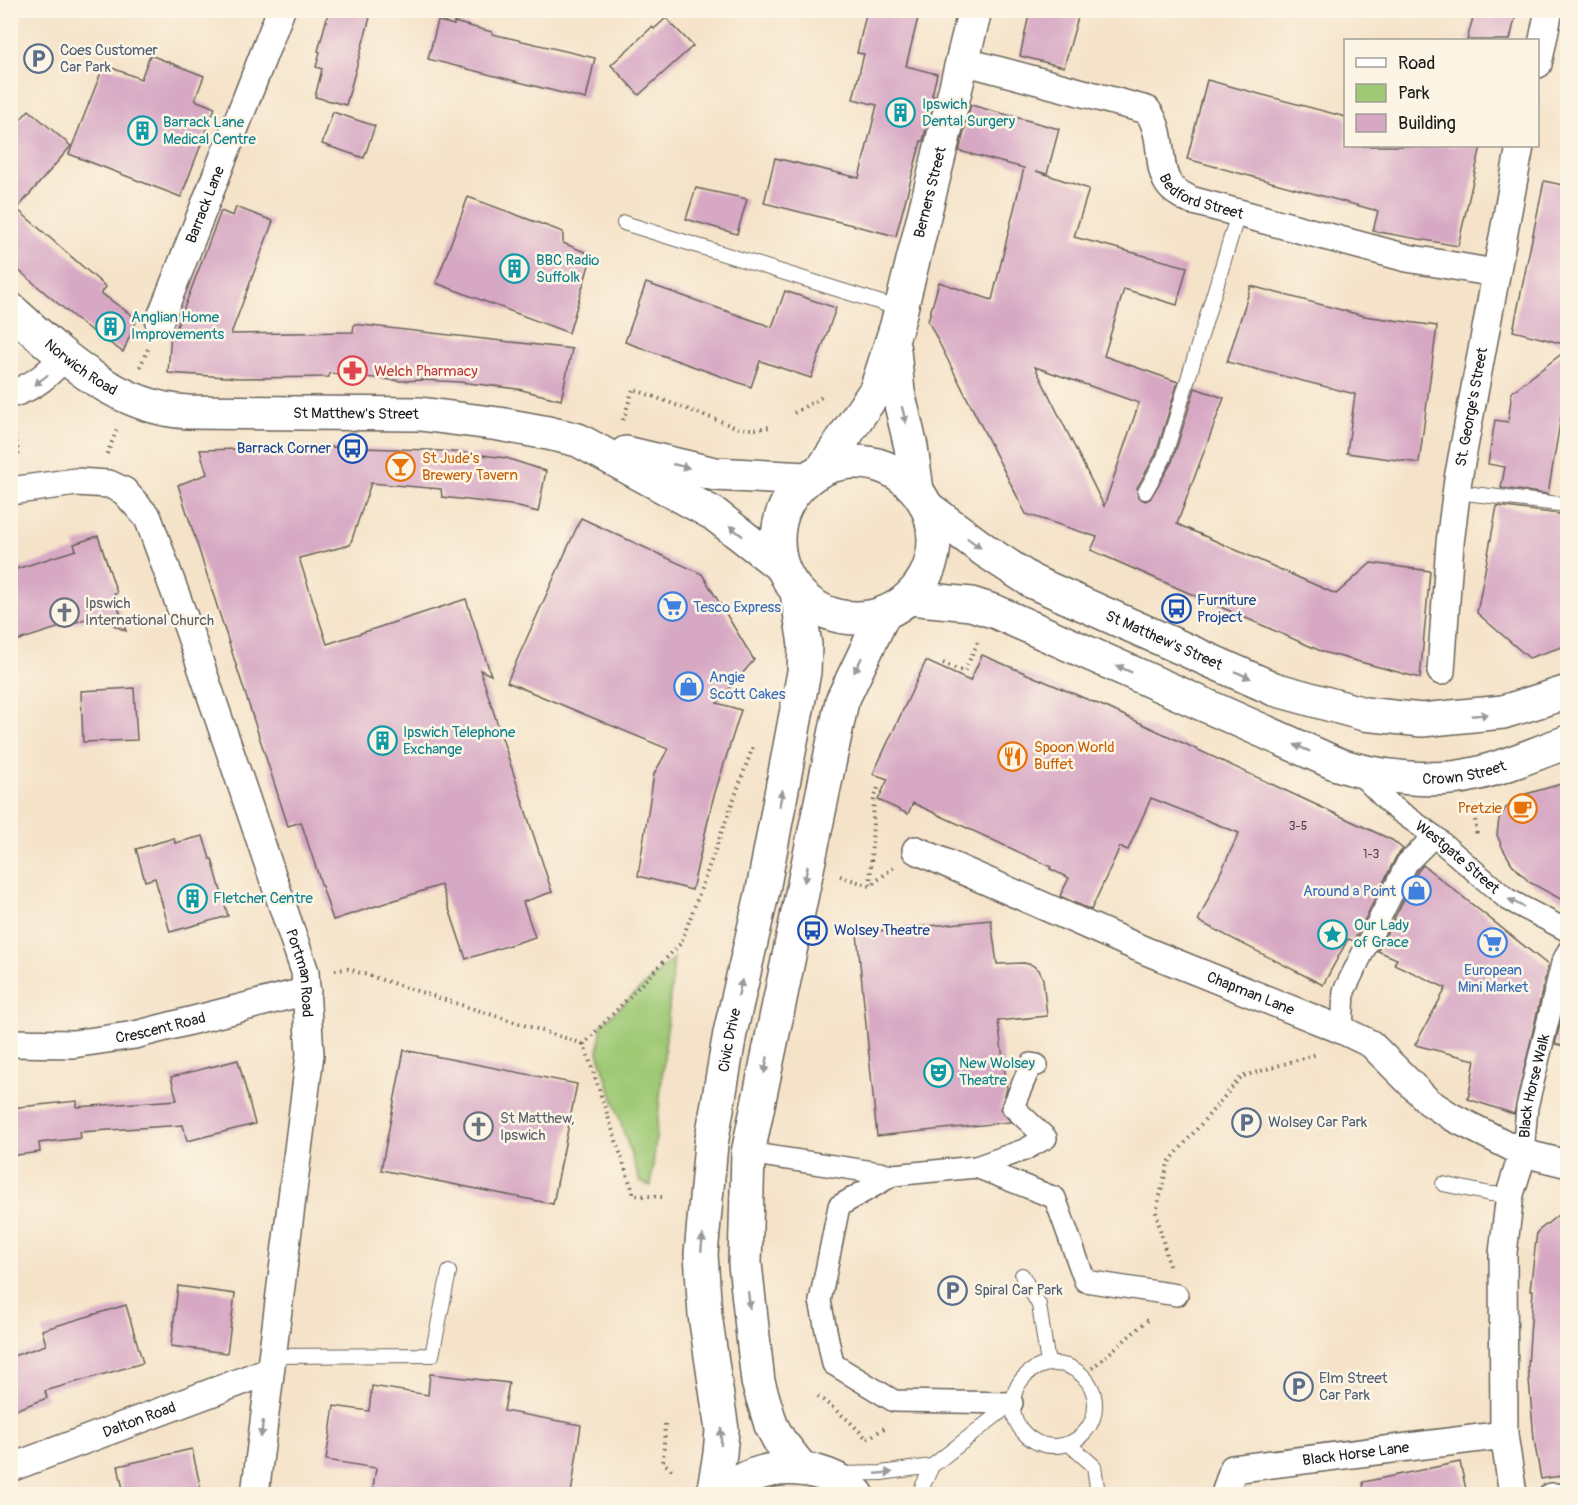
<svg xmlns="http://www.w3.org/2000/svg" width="1578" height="1505" font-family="Pangolin,sans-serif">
<rect width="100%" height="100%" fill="#fcf5e5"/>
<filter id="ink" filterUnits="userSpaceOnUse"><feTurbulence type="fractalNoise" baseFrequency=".0167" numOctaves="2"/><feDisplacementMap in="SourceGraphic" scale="12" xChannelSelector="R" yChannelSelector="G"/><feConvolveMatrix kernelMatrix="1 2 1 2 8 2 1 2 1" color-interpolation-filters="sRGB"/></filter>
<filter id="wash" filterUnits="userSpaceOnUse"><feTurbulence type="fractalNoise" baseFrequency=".008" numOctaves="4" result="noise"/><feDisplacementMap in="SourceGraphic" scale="24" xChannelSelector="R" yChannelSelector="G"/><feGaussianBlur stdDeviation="1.35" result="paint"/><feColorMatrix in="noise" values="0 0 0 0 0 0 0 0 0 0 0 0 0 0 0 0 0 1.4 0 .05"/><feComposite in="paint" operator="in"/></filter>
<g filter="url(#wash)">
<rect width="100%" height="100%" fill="#f5e3c9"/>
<polygon fill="#9fc975" stroke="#5e7248" stroke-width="1.5" points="674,958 651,1186 640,1182 598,1052 602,1024"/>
<g id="blocks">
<g fill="#d7a8c4" fill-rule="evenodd">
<polygon points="329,10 372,10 346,105 315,97 322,69 316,67 320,52 318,51"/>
<polygon points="867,10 920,10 906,66 937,74 932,95 934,96 923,141 921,141 896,236 764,203 775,158 859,178 877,105 853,99 864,54 857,53"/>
<polygon points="1030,10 1080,10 1064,67 1020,56"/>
<polygon points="1475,10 1517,10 1510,40 1467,40"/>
<polygon points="666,18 693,46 639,95 611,65 652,27 654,29"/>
<polygon points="438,21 454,25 454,22 492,32 492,34 595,58 586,99 428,59"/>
<polygon points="150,55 204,76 195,100 215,108 181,197 69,154 104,65 141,79"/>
<polygon points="1207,80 1346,117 1346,146 1481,146 1458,246 1373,231 1378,211 1187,159"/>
<path d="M971,105L1059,129L1047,174L1036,171L1089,189L1074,237L1187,267L1177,305L1124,289L1104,356L1178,382L1156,454L1137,488L1138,497L1145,501L1150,499L1172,462L1195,388L1224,398L1177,524L1336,594L1371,563L1430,571L1420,678L1323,652L1091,550L1097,537L1026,514L928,321L939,282L992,300L1024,168L959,151ZM1035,367L1139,403L1104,506Z"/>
<polygon points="29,110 71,146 17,209 106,287 101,293 137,319 123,352 81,323 10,263 10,131"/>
<polygon points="333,112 375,126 364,158 322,144"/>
<polygon points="1544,181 1568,186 1568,345 1513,331"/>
<polygon points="696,188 747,199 737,234 686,219"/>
<polygon points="468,197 563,232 563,243 592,255 569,333 436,283"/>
<polygon points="236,207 273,221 231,334 353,332 354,324 572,349 561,400 518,389 460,382 422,380 402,381 329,373 329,377 240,378 168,373 171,331 176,329 221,211 233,216"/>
<polygon points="646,283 772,327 785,291 836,308 811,378 760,361 751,387 625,342"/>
<polygon points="1251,286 1364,316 1437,326 1419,463 1347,453 1355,394 1227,362"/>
<polygon points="1568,349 1568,424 1561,417 1548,494 1501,488 1505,467 1488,464 1495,420 1508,422 1512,392"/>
<polygon points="328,447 428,450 475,454 506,458 546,471 538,512 511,505 442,497 441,489 371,483 350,545 299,558 327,644 466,599 491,675 480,670 552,892 523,902 535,937 466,959 441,885 333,920 301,822 288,826 178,485 207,474 200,450"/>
<polygon points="1497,506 1568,515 1564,550 1568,554 1568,645 1529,658 1477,613"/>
<polygon points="581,518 702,574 754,660 717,703 741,710 713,799 692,890 638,876 654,774 668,749 507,682"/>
<polygon points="98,536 117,593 114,594 126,631 95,616 10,643 10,571 76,550 74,544"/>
<polygon points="982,655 1110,709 1392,840 1403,849 1396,857 1354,941 1348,939 1323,985 1198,921 1239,833 1151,798 1128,850 1120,847 1091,910 1060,896 1069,878 1050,869 1051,867 913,803 908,814 878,800 888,779 873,774 926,661 970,681"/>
<polygon points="134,688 137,740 83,742 81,691"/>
<polygon points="1568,782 1568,903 1529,882 1512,864 1503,849 1497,835 1499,819 1506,808 1519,796"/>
<polygon points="203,836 210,859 212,859 228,916 170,932 155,878 145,881 136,849 174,838 175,843"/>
<polygon points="1423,865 1548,965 1514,1114 1468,1099 1475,1060 1415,1045 1446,988 1394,964 1397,959 1378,951 1418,871"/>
<polygon points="991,920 997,964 1024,963 1032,965 1039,970 1043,979 1047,1016 998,1021 1007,1089 1000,1109 1011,1122 877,1136 857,933"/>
<polygon points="1568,994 1568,1047 1555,1044"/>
<polygon points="404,1050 577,1084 553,1204 381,1170"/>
<polygon points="238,1060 255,1124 187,1141 183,1125 80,1132 81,1138 39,1143 40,1152 10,1156 10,1108 77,1101 77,1107 177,1100 171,1077"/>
<polygon points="1568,1207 1568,1299 1562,1367 1568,1430 1568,1475 1541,1479 1534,1440 1528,1367 1533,1290 1530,1290 1537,1232"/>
<polygon points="178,1286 235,1294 227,1353 171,1346"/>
<polygon points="126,1305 143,1363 45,1391 47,1398 10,1412 10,1357 46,1345 42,1330"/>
<polygon points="430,1374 509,1383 504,1411 581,1425 571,1494 372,1494 376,1468 326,1460 334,1406 369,1411 372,1386 428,1395"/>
<polygon points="192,1449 202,1494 124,1494 118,1466"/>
<polygon points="1460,1462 1467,1494 1364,1494 1363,1482"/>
</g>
</g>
</g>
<g filter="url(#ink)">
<use href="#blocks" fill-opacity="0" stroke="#686259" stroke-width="1.5"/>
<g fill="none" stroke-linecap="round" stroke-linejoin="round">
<defs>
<g id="service">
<polyline points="624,223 901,309"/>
<polyline points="1145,492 1164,458 1238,214"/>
<polyline points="1456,492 1568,505"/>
<polyline points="1443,1184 1490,1194 1510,1194"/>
<polyline points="1022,1275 1039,1305 1048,1364"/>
<polyline points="271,1356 432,1355 449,1272"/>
<circle cx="1054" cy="1405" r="41"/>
<polyline points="1069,1444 1094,1466 1098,1494"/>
<polyline points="932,1466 1012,1403"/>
<polyline points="840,1474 881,1473 932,1466 919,1494"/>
</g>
<g id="pedestrian">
<path id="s1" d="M1356,770L1392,806L1434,836L1507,899L1568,931"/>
<polyline points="1342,1030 1344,991 1407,863 1434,836"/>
<polyline points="748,1153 893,1175"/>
<path id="s2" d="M1523,1153L1527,1107L1562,963L1568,951"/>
<polyline points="976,1167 1024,1150 1046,1138 1013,1107 1031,1064 1037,1065"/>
<polyline points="1012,1403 894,1401 833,1364 820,1301 839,1206 893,1175 976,1167 1055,1198 1085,1281 1177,1295"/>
<polyline points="1550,1494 1556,1494"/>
</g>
<g id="minor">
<path id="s3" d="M963,61L1147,110C1166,135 1155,168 1170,186C1174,192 1184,196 1190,200L1407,258L1495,273"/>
<polyline points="1538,64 1549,10"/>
<path id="s4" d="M159,322L281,10"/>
<path d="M10,394C35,387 48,374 65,356"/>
<path id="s5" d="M10,491L76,482L109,484L124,491L148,518L189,631L305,972L310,1054L255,1494"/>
<path id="s6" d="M1441,671L1450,543L1458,479L1520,146"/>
<path id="s7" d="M916,850L1146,951L1342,1030L1371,1044L1429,1102L1452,1117L1523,1153L1568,1164"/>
<path id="s8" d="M10,1043L73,1044L135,1035L307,991"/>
<path id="s9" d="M10,1468L269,1371"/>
<path id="s10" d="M1225,1494L1233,1469L1504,1435"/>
<polyline points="1513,1494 1504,1435 1503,1253 1510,1194 1523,1153"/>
</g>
<g id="tertiary">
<polyline points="894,350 898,392 911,447 917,490"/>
<path id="s11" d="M824,467L876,390L897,325L975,10"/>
</g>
<g id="primary">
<path id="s12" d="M10,309C62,356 116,408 188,412L420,414L499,424L548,433L578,440L714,514L782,567"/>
<polyline points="626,453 715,474 807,479"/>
<circle cx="856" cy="540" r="78"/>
<path id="s13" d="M928,508L987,552L1033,582L1274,689L1364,714L1422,720L1503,712L1568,692"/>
<path id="s14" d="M909,598L971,604L996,612L1337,764C1375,777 1436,784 1475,774C1506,767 1538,752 1568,742"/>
<polyline points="802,1469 779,1440 771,1425 758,1382 745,1264 748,1153 842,701 884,613"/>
<path id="s15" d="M713,1494L720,1454L722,1430L705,1315L701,1254L711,1144L730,1033L763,890L804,672L805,645L797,592"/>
<path d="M724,1494C759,1459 823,1461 857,1494"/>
</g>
</defs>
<use href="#service" stroke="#686259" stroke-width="16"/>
<use href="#pedestrian" stroke="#686259" stroke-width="24"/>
<use href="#minor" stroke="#686259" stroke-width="30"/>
<use href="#tertiary" stroke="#686259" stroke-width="36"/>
<use href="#primary" stroke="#686259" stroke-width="36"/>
<g stroke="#686259" stroke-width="4" stroke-dasharray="1.5 4.5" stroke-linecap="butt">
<polyline points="140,367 148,349"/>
<polyline points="794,413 822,397"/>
<polyline points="623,420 633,389 741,429 756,429 770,427"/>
<polyline points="13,424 19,458"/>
<polyline points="107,454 118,427"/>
<polyline points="943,663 964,672 978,642"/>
<polyline points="1474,808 1477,837"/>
<polyline points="840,876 870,886 894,867"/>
<polyline points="870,885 874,800 879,785"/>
<polyline points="335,970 348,969 584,1044"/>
<polyline points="662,1197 634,1195 584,1044 681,943 754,744"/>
<polyline points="1169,1266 1156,1212 1168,1163 1241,1077 1317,1054"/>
<polyline points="1083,1376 1148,1320"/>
<polyline points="818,1396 848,1420 867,1439 886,1427"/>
<polyline points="665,1424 663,1462 674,1472"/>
</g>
<use href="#service" stroke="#fff" stroke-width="14"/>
<use href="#pedestrian" stroke="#fff" stroke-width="21"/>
<use href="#minor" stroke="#fff" stroke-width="27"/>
<use href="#tertiary" stroke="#fff" stroke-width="33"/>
<use href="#primary" stroke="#fff" stroke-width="33"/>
</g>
<defs><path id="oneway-solid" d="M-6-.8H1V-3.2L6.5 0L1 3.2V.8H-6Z" transform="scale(1.5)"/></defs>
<g fill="#999">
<use href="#oneway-solid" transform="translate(41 380) rotate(143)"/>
<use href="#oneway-solid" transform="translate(904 415) rotate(76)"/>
<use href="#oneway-solid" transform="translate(681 466) rotate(13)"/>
<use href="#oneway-solid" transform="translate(736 531) rotate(-142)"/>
<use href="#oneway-solid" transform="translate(974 543) rotate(37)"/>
<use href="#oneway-solid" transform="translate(858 665) rotate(117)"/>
<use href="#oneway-solid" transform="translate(1124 669) rotate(-156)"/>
<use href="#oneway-solid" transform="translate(1243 675) rotate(24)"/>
<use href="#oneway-solid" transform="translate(1480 715) rotate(-5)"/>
<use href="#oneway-solid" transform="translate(1302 748) rotate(-156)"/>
<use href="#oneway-solid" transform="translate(781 798) rotate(-79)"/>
<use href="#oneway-solid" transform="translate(806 874) rotate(102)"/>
<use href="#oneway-solid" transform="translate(1516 903) rotate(-152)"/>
<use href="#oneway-solid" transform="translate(740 988) rotate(-77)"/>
<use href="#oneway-solid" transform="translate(766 1065) rotate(101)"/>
<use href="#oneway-solid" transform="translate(702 1243) rotate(-85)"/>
<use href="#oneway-solid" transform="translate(749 1300) rotate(84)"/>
<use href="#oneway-solid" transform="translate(262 1429) rotate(97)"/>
<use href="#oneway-solid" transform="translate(721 1437) rotate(-89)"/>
<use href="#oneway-solid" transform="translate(884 1473) rotate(-5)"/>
</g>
</g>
<defs>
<symbol id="parking-ring" viewBox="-11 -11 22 22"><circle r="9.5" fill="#fcf5e5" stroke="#5c6f8a" stroke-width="1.5"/><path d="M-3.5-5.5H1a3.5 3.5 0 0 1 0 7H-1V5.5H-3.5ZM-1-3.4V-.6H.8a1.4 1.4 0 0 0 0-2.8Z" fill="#5c6f8a"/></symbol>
<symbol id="building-ring" viewBox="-11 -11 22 22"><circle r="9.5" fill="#fcf5e5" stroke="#0f9aa8" stroke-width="1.5"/><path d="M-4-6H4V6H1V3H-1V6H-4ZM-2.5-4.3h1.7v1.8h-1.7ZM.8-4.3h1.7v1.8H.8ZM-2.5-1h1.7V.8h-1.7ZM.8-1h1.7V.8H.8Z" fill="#0f9aa8"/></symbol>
<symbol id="pharmacy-ring" viewBox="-11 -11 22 22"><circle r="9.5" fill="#fcf5e5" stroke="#e0444e" stroke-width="1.5"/><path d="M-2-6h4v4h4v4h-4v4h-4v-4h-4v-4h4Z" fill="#e0444e"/></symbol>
<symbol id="bus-ring" viewBox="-11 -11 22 22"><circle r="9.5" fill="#fcf5e5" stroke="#1a4fb4" stroke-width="1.5"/><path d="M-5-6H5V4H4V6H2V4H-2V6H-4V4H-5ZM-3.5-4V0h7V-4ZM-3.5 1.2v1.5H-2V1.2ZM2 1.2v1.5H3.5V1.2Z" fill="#1a4fb4"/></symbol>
<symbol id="bar-ring" viewBox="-11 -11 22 22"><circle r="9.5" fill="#fcf5e5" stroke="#e8710a" stroke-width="1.5"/><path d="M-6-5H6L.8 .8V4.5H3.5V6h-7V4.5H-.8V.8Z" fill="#e8710a"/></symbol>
<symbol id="supermarket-ring" viewBox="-11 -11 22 22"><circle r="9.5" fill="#fcf5e5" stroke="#3f7fe0" stroke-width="1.5"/><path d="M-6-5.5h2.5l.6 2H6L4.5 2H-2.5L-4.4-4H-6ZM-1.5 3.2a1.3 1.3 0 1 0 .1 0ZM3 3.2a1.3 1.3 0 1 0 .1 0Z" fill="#3f7fe0"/></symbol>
<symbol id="church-ring" viewBox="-11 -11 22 22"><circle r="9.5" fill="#fcf5e5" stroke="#6b7280" stroke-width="1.5"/><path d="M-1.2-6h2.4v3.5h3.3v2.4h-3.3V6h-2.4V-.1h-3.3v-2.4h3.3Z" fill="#6b7280"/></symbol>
<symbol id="shop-ring" viewBox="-11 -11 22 22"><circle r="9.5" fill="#fcf5e5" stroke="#3f7fe0" stroke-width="1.5"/><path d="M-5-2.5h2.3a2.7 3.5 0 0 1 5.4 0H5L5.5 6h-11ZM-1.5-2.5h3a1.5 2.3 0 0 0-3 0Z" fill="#3f7fe0"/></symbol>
<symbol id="restaurant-ring" viewBox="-11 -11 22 22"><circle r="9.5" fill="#fcf5e5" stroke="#e8710a" stroke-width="1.5"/><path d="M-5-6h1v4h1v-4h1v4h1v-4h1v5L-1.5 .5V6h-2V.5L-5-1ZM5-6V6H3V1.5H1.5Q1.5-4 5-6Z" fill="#e8710a"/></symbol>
<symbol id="cafe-ring" viewBox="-11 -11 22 22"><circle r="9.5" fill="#fcf5e5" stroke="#e8710a" stroke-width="1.5"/><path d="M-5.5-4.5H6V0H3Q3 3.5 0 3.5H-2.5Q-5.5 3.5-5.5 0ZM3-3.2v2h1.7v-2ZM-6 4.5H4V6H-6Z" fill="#e8710a"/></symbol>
<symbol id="sight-ring" viewBox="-11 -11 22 22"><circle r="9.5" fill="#fcf5e5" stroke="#0f9aa8" stroke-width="1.5"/><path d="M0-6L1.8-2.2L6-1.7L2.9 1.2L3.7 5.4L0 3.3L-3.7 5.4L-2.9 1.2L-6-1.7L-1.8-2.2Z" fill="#0f9aa8"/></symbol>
<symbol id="theatre-ring" viewBox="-11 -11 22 22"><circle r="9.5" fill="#fcf5e5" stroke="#0f9aa8" stroke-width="1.5"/><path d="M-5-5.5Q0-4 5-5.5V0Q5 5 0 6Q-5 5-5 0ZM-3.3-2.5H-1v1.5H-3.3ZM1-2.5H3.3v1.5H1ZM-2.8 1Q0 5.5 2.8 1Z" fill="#0f9aa8"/></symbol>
</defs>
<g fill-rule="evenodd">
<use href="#parking-ring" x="22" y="42" width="33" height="33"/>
<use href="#building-ring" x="884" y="96" width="33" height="33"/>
<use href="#building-ring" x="126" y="114" width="33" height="33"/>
<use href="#building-ring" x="498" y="252" width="33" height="33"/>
<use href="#building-ring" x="94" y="310" width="33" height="33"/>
<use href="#pharmacy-ring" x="336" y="354" width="33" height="33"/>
<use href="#bus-ring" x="336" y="432" width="33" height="33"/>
<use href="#bar-ring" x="384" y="450" width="33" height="33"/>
<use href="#supermarket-ring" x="656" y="590" width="33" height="33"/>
<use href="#bus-ring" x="1160" y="592" width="33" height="33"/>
<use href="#church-ring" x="48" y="596" width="33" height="33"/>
<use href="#shop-ring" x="672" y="670" width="33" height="33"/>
<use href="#building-ring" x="366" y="724" width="33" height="33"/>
<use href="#restaurant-ring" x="996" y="740" width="33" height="33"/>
<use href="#cafe-ring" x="1506" y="792" width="33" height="33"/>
<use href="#shop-ring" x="1400" y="874" width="33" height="33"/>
<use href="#building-ring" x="176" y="882" width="33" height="33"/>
<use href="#bus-ring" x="796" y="914" width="33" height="33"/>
<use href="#sight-ring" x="1316" y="918" width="33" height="33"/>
<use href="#supermarket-ring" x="1476" y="926" width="33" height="33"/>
<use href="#theatre-ring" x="922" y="1056" width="33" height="33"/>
<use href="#parking-ring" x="1230" y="1106" width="33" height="33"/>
<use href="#church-ring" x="462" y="1110" width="33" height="33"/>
<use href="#parking-ring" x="936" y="1274" width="33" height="33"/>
<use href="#parking-ring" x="1282" y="1370" width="33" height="33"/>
</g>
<g text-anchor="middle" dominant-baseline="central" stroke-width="5" stroke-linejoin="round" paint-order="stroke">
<g font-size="12" fill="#4b3f46">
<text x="1298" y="826">3-5</text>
<text x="1371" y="854">1-3</text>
</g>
<g font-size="15" fill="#4e5e75" stroke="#fcf5e5" text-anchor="start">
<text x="60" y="50">Coes Customer<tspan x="60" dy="17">Car Park</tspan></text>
<text x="1268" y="1122">Wolsey Car Park</text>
<text x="974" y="1290">Spiral Car Park</text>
<text x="1319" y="1378">Elm Street<tspan x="1319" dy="17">Car Park</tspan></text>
</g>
<g font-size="15" fill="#0d838f" stroke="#fcf5e5" text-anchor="start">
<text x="922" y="104">Ipswich<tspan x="922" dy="17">Dental Surgery</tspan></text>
<text x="163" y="122">Barrack Lane<tspan x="163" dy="17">Medical Centre</tspan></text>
<text x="536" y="260">BBC Radio<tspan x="536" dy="17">Suffolk</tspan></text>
<text x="131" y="317">Anglian Home<tspan x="131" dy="17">Improvements</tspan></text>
<text x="403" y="732">Ipswich Telephone<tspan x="403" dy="17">Exchange</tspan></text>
<text x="213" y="898">Fletcher Centre</text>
<text x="1354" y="925">Our Lady<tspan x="1354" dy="17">of Grace</tspan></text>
<text x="959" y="1063">New Wolsey<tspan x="959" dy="17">Theatre</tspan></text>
</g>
<g font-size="15" fill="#1c1c1c" stroke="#fcf5e5">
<text stroke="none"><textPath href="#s11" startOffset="298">Berners Street</textPath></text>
<text stroke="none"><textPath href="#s3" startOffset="304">Bedford Street</textPath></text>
<text stroke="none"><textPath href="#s4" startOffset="126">Barrack Lane</textPath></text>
<text stroke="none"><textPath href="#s12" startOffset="92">Norwich Road</textPath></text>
<text stroke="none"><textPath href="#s6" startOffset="266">St. George's Street</textPath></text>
<text stroke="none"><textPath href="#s12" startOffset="378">St Matthew's Street</textPath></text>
<text stroke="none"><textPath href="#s13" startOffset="272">St Matthew's Street</textPath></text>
<text stroke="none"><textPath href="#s14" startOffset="591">Crown Street</textPath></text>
<text stroke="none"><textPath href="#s1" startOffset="134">Westgate Street</textPath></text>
<text stroke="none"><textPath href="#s5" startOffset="633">Portman Road</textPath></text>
<text stroke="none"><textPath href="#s7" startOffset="364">Chapman Lane</textPath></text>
<text stroke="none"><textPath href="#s8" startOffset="152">Crescent Road</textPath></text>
<text stroke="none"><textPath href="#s15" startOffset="458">Civic Drive</textPath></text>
<text stroke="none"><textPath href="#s2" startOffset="68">Black Horse Walk</textPath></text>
<text stroke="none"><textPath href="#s9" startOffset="138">Dalton Road</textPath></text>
<text stroke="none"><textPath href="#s10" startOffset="150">Black Horse Lane</textPath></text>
</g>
<g font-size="15" fill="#be3a42" stroke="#fcf5e5" text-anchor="start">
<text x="374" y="371">Welch Pharmacy</text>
</g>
<g font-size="15" fill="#164399" stroke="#fcf5e5" text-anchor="start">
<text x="331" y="448" text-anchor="end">Barrack Corner</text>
<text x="1197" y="600">Furniture<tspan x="1197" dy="17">Project</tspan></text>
<text x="834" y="930">Wolsey Theatre</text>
</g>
<g font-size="15" fill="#c56008" stroke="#fcf5e5" text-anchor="start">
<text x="422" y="458">St Jude's<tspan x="422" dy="17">Brewery Tavern</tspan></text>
<text x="1034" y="747">Spoon World<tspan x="1034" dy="17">Buffet</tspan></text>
<text x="1502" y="808" text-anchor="end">Pretzie</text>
</g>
<g font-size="15" fill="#5b616d" stroke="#fcf5e5" text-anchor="start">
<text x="85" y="603">Ipswich<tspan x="85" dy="17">International Church</tspan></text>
<text x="500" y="1118">St Matthew,<tspan x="500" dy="17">Ipswich</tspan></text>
</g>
<g font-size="15" fill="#366cbe" stroke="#fcf5e5" text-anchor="start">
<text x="693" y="607">Tesco Express</text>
<text x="709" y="677">Angie<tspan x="709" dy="17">Scott Cakes</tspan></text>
<text x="1396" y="891" text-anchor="end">Around a Point</text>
<text x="1493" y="970" text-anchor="middle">European<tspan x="1493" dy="17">Mini Market</tspan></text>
</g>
</g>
<rect width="1578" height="1505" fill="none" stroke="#fcf5e5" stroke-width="36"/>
<rect x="1344" y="39" width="195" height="108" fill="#fcf5e5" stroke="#a29e95" stroke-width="1.5"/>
<rect x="1356" y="58" width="30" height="9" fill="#ffffff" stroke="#a29e95" stroke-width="1.5"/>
<text x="1398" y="69" font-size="18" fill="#1c1c1c">Road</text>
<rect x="1356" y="84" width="30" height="18" fill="#9fc975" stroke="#a29e95" stroke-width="1.5"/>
<text x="1398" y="99" font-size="18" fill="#1c1c1c">Park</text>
<rect x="1356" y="114" width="30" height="18" fill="#d7a8c4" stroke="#a29e95" stroke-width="1.5"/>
<text x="1398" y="129" font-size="18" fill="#1c1c1c">Building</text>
</svg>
